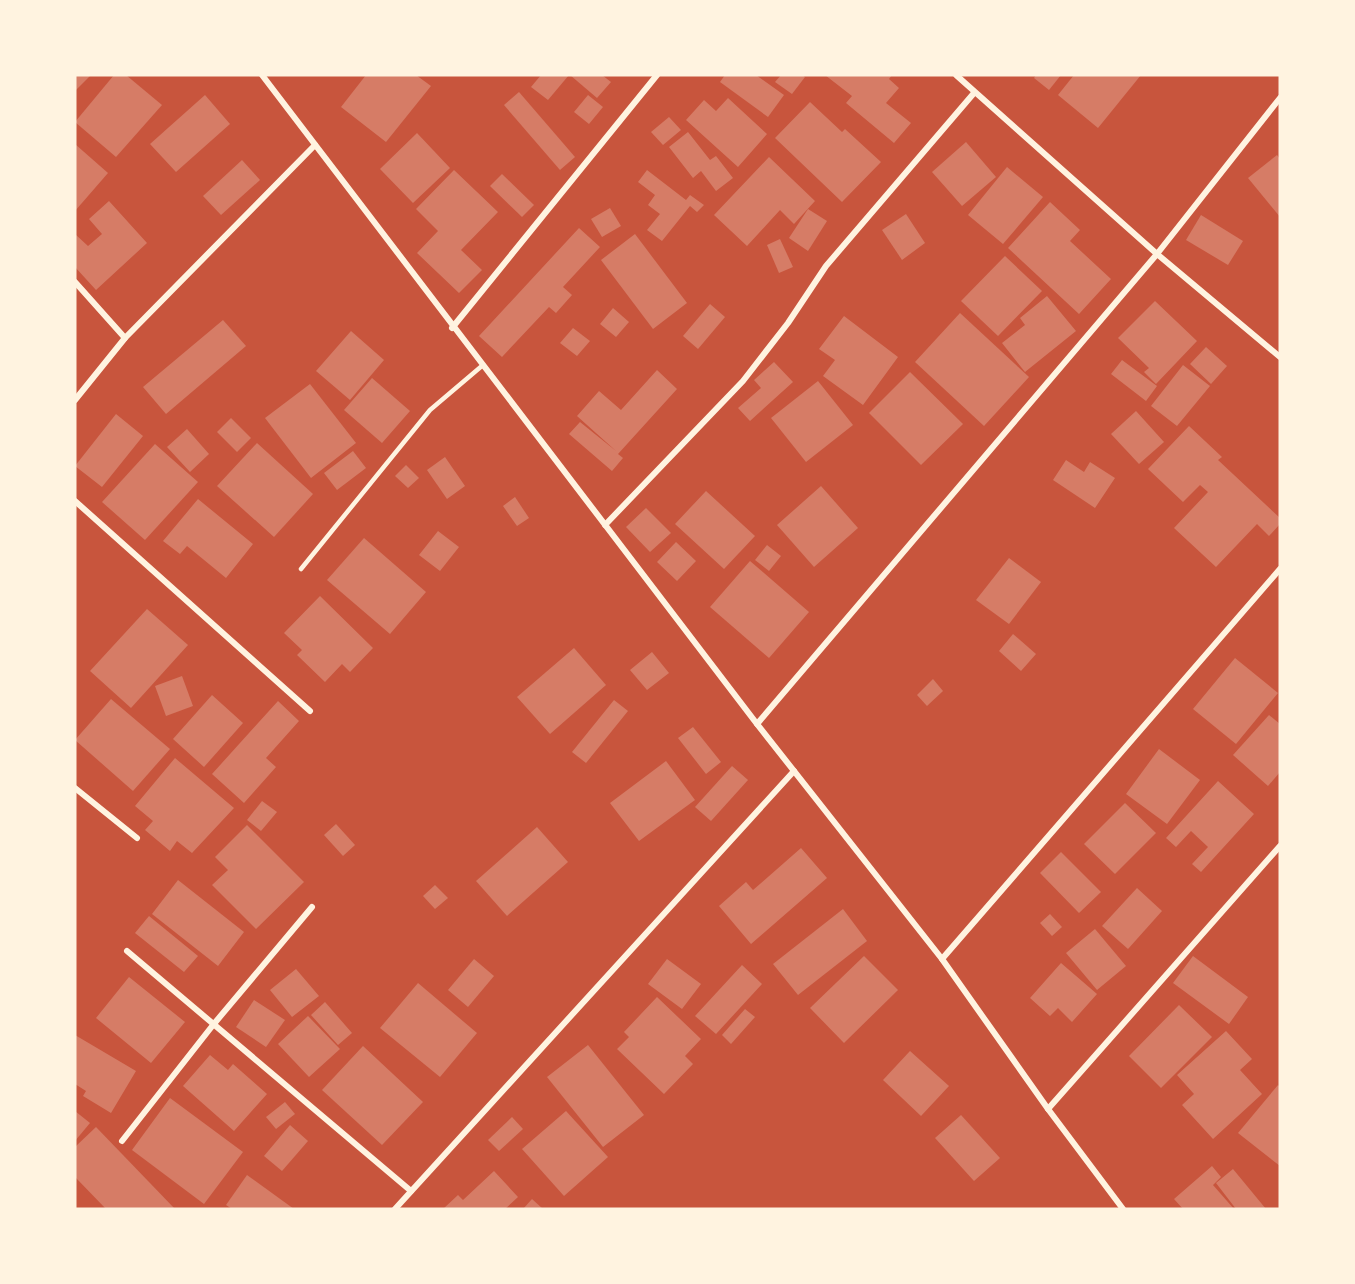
<svg xmlns="http://www.w3.org/2000/svg" width="1355" height="1284" font-family="Jost,sans-serif">
<rect width="100%" height="100%" fill="#c8553d"/>
<g fill="#d67c66">
<polygon points="75,75 90,76 75,91"/>
<polygon points="114,75 126,75 162,105 116,157 75,122"/>
<polygon points="366,75 416,75 431,86 386,142 341,107"/>
<polygon points="541,75 569,75 548,100 531,87"/>
<polygon points="570,75 602,75 611,82 597,98"/>
<polygon points="725,75 756,75 784,95 768,117 720,82"/>
<polygon points="781,75 802,75 805,77 792,94 775,82"/>
<polygon points="825,75 892,75 889,79 899,88 886,103 911,123 894,143 846,103 852,96"/>
<polygon points="1036,75 1061,75 1049,90 1034,78"/>
<polygon points="1074,75 1141,75 1098,128 1058,95"/>
<polygon points="519,92 575,157 560,170 504,105"/>
<polygon points="205,95 230,124 176,172 150,144"/>
<polygon points="588,95 603,107 589,124 574,112"/>
<polygon points="728,98 767,134 738,167 686,120 704,100 716,111"/>
<polygon points="810,102 842,132 845,129 881,162 842,202 775,138"/>
<polygon points="669,117 681,130 663,145 651,132"/>
<polygon points="688,132 710,160 716,156 733,178 716,191 701,171 693,178 669,147"/>
<polygon points="417,133 450,168 413,203 380,169"/>
<polygon points="966,142 996,177 962,206 932,172"/>
<polygon points="75,144 108,173 75,211"/>
<polygon points="1277,155 1280,159 1280,217 1248,178"/>
<polygon points="769,157 815,201 794,224 780,210 747,246 714,215"/>
<polygon points="242,160 260,180 221,215 203,196"/>
<polygon points="1007,167 1043,197 1003,244 968,215"/>
<polygon points="454,170 498,212 461,250 482,270 459,293 417,253 438,231 416,209"/>
<polygon points="647,170 686,200 690,195 704,205 697,212 690,206 662,241 647,230 660,214 648,205 655,195 638,182"/>
<polygon points="502,174 534,205 522,217 490,186"/>
<polygon points="109,201 147,243 96,290 75,267 75,234 88,246 102,234 89,219"/>
<polygon points="1050,202 1080,230 1070,241 1111,279 1079,314 1008,248"/>
<polygon points="610,208 621,226 602,237 591,219"/>
<polygon points="808,209 827,221 808,251 789,238"/>
<polygon points="906,214 925,243 902,260 882,230"/>
<polygon points="1201,215 1243,241 1228,265 1186,240"/>
<polygon points="579,228 600,247 563,287 572,295 556,313 549,307 502,357 479,336"/>
<polygon points="635,234 687,303 653,329 601,260"/>
<polygon points="780,239 793,267 779,273 767,245"/>
<polygon points="1005,256 1042,291 998,336 961,301"/>
<polygon points="1047,296 1076,331 1025,372 1002,343 1025,325 1020,318"/>
<polygon points="1155,301 1197,341 1156,384 1144,372 1149,368 1118,338"/>
<polygon points="710,304 725,317 698,349 683,336"/>
<polygon points="613,308 629,322 616,337 600,324"/>
<polygon points="960,313 1029,377 984,426 915,362"/>
<polygon points="844,316 898,357 863,405 823,376 835,360 819,349"/>
<polygon points="223,320 246,346 166,414 143,387"/>
<polygon points="573,328 590,341 577,356 560,343"/>
<polygon points="351,331 384,360 350,400 316,371"/>
<polygon points="1206,347 1227,366 1211,384 1190,364"/>
<polygon points="1122,360 1157,386 1146,401 1111,374"/>
<polygon points="774,362 793,382 750,421 738,408 761,388 754,380"/>
<polygon points="1183,365 1210,386 1177,426 1151,406"/>
<polygon points="657,370 677,389 618,454 623,458 612,471 569,434 580,422 616,451 577,416 599,391 621,410"/>
<polygon points="910,372 963,424 921,465 869,413"/>
<polygon points="372,378 410,411 382,443 344,410"/>
<polygon points="818,381 853,425 806,462 771,418"/>
<polygon points="310,384 356,443 311,478 265,418"/>
<polygon points="1136,411 1164,442 1139,464 1111,434"/>
<polygon points="116,414 143,436 102,487 75,466"/>
<polygon points="231,418 251,438 237,452 217,432"/>
<polygon points="1189,426 1222,457 1218,460 1280,518 1280,524 1269,536 1257,524 1216,567 1174,528 1208,492 1200,485 1183,502 1148,469"/>
<polygon points="187,429 209,454 190,472 167,447"/>
<polygon points="257,443 313,494 274,537 217,486"/>
<polygon points="155,444 198,482 145,540 102,502"/>
<polygon points="353,451 366,468 337,490 324,473"/>
<polygon points="445,457 465,486 447,499 427,470"/>
<polygon points="1066,460 1084,472 1090,462 1115,478 1095,508 1053,480"/>
<polygon points="406,465 419,478 408,488 395,476"/>
<polygon points="821,486 858,528 814,567 777,525"/>
<polygon points="706,491 755,536 724,569 675,524"/>
<polygon points="515,497 529,518 517,526 503,506"/>
<polygon points="198,499 253,544 226,578 187,546 180,554 163,541"/>
<polygon points="646,508 671,533 650,552 626,527"/>
<polygon points="438,531 459,547 440,571 419,555"/>
<polygon points="364,538 426,592 390,634 327,580"/>
<polygon points="676,542 696,561 677,581 657,562"/>
<polygon points="767,545 781,556 769,571 755,560"/>
<polygon points="1009,558 1041,582 1009,624 976,600"/>
<polygon points="750,561 809,612 769,658 710,607"/>
<polygon points="320,596 373,648 350,672 342,664 325,682 297,655 302,650 284,633"/>
<polygon points="147,609 188,645 131,708 90,671"/>
<polygon points="1013,634 1036,654 1021,671 999,651"/>
<polygon points="574,648 606,685 550,734 517,697"/>
<polygon points="652,652 669,673 647,690 630,670"/>
<polygon points="1235,658 1278,693 1236,744 1193,709"/>
<polygon points="182,676 193,706 166,716 155,686"/>
<polygon points="933,679 943,691 927,706 917,695"/>
<polygon points="212,695 243,723 204,767 173,739"/>
<polygon points="111,699 170,749 133,791 75,740"/>
<polygon points="614,700 628,711 586,763 572,752"/>
<polygon points="278,701 299,721 266,758 276,767 244,803 212,774"/>
<polygon points="1269,715 1280,724 1280,772 1268,786 1233,755"/>
<polygon points="693,727 721,762 706,774 678,738"/>
<polygon points="1159,749 1200,780 1167,824 1126,794"/>
<polygon points="175,758 234,808 192,853 177,841 170,851 145,830 153,821 135,806"/>
<polygon points="666,761 695,800 639,841 610,803"/>
<polygon points="732,766 748,780 711,821 695,807"/>
<polygon points="1218,781 1254,814 1201,872 1192,864 1208,847 1191,831 1176,847 1166,838"/>
<polygon points="262,801 277,812 261,831 247,820"/>
<polygon points="1125,803 1156,833 1115,874 1084,844"/>
<polygon points="336,824 355,845 343,856 324,835"/>
<polygon points="247,825 304,882 256,929 212,885 228,870 215,857"/>
<polygon points="537,827 568,862 507,916 476,881"/>
<polygon points="801,848 827,878 751,944 719,906 746,882 753,890"/>
<polygon points="1061,852 1101,892 1079,913 1040,873"/>
<polygon points="178,880 244,932 218,966 152,914"/>
<polygon points="435,885 448,898 435,909 423,896"/>
<polygon points="1137,888 1162,911 1128,949 1102,926"/>
<polygon points="843,909 867,941 798,995 773,964"/>
<polygon points="1050,914 1062,927 1052,936 1040,923"/>
<polygon points="149,916 198,956 184,972 135,933"/>
<polygon points="1095,929 1126,966 1097,990 1066,953"/>
<polygon points="864,956 898,990 844,1043 810,1008"/>
<polygon points="1193,956 1248,997 1229,1024 1173,983"/>
<polygon points="474,959 494,976 468,1007 448,990"/>
<polygon points="667,959 701,984 682,1009 648,984"/>
<polygon points="1061,963 1097,994 1072,1022 1058,1008 1050,1016 1030,998"/>
<polygon points="742,965 762,984 716,1034 695,1016"/>
<polygon points="296,969 319,996 292,1017 270,990"/>
<polygon points="129,977 185,1022 151,1063 96,1018"/>
<polygon points="418,983 477,1033 440,1077 380,1028"/>
<polygon points="657,997 701,1039 685,1056 693,1064 664,1094 617,1049 629,1037 624,1032"/>
<polygon points="254,1000 285,1020 266,1047 236,1027"/>
<polygon points="325,1002 352,1033 338,1045 311,1015"/>
<polygon points="1179,1005 1212,1037 1161,1088 1129,1056"/>
<polygon points="745,1009 755,1017 731,1044 722,1035"/>
<polygon points="308,1016 340,1049 309,1077 278,1044"/>
<polygon points="1226,1031 1252,1059 1240,1070 1262,1094 1213,1139 1182,1105 1194,1094 1177,1075"/>
<polygon points="75,1035 136,1071 111,1113 83,1096 86,1091 75,1084"/>
<polygon points="588,1045 644,1115 603,1147 547,1077"/>
<polygon points="363,1046 423,1102 382,1145 322,1090"/>
<polygon points="910,1051 949,1086 921,1116 883,1080"/>
<polygon points="210,1055 228,1070 233,1064 267,1094 234,1131 183,1086"/>
<polygon points="1278,1085 1280,1087 1280,1166 1238,1133"/>
<polygon points="170,1098 243,1152 204,1204 132,1150"/>
<polygon points="285,1102 295,1114 276,1129 266,1117"/>
<polygon points="75,1111 90,1123 75,1141"/>
<polygon points="566,1111 608,1157 564,1196 522,1149"/>
<polygon points="961,1115 1000,1158 974,1181 935,1138"/>
<polygon points="512,1117 523,1129 499,1151 488,1140"/>
<polygon points="290,1125 308,1141 282,1171 264,1156"/>
<polygon points="96,1127 175,1209 106,1209 75,1177 75,1147"/>
<polygon points="1212,1166 1221,1177 1211,1187 1213,1185 1234,1209 1183,1209 1174,1199"/>
<polygon points="1233,1169 1266,1209 1236,1209 1216,1183"/>
<polygon points="494,1171 518,1197 505,1209 443,1209 458,1195 463,1200"/>
<polygon points="247,1175 294,1209 232,1209 226,1205"/>
<polygon points="532,1199 543,1209 523,1209"/>
</g>
<g fill="none" stroke-linecap="round" stroke-linejoin="round">
<polyline stroke="#fff3e0" stroke-width="4.5" points="301,569 430,410 483,365"/>
<g stroke="#fff3e0" stroke-width="6">
<polyline points="262,75 757,724 942,959 1048,1109 1123,1209"/>
<polyline points="956,75 1157,254 1280,98"/>
<polyline points="75,282 125,338"/>
<polyline points="452,328 657,75"/>
<polyline points="75,400 125,338 315,145"/>
<polyline points="75,501 310,711"/>
<polyline points="605,525 743,381 788,323 826,266 974,93"/>
<polyline points="757,724 1157,254 1280,357"/>
<polyline points="75,788 137,838"/>
<polyline points="127,951 411,1191"/>
<polyline points="942,959 1280,569"/>
<polyline points="1048,1109 1280,846"/>
<polyline points="122,1141 213,1025 312,907"/>
<polyline points="395,1209 794,771"/>
</g>
</g>
<rect width="1355" height="1284" fill="none" stroke="#fff3e0" stroke-width="153"/>
</svg>
